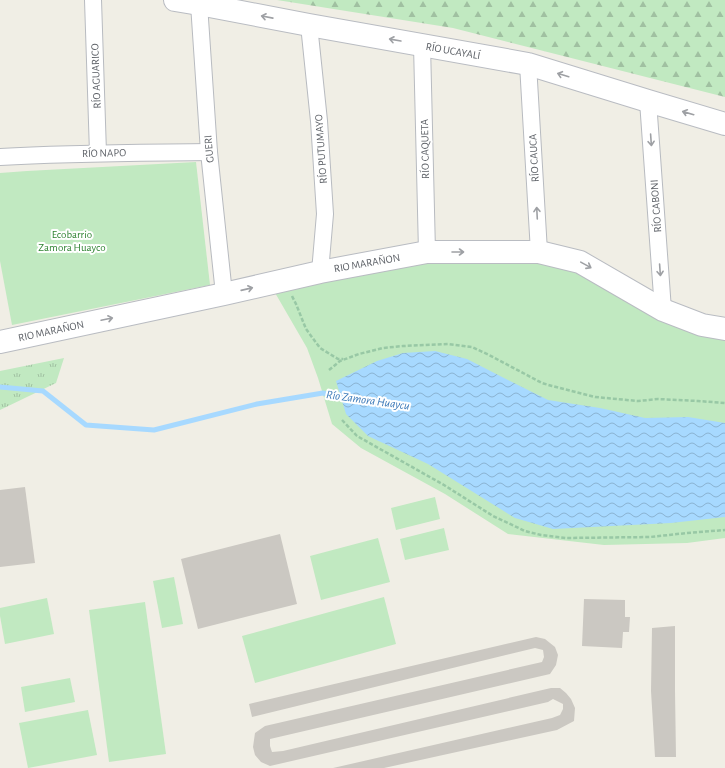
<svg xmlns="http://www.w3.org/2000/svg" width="725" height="768" font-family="'Alegreya Sans',sans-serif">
<defs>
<pattern id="grass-tufts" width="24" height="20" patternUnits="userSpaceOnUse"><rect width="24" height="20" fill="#c1e9c1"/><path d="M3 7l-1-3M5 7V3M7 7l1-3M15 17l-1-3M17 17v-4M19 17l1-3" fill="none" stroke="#a0c0a1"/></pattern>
<pattern id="forest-firs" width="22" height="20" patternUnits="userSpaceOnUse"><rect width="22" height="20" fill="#c1e9c1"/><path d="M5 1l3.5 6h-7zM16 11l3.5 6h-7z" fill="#a0c0a1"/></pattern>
<pattern id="water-waves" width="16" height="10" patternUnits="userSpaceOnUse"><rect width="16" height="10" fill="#a7d9ff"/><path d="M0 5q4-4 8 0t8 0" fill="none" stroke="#8bb3d2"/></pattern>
</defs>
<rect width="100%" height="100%" fill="#f0eee5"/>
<polygon fill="url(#grass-tufts)" points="64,358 56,383 0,410 0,371"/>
<polygon fill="url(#forest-firs)" points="277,0 725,0 725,97 453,28"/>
<g fill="#c1e9c1">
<polygon points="196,162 210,285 12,325 0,261 0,173 27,171"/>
<polygon points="516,250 578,268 725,337 725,538 687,543 604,545 508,534 445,494 361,448 332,424 318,378 307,348 274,291 430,257"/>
<polygon points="435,497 440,519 396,530 391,508"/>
<polygon points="444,528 449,550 405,560 400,539"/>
<polygon points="378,538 390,582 321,600 310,556"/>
<polygon points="174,577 183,624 162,628 153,581"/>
<polygon points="384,597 396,644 255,683 242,636"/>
<polygon points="47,598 54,634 5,644 0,616 0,608"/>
<polygon points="145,602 166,754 109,762 89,610"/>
<polygon points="70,678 75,702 25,712 21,687"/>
<polygon points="88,710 97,755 28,768 19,723"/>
</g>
<polygon fill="url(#water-waves)" points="435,351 467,359 504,378 548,400 600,408 645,418 688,417 725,423 725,517 671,523 553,529 515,518 428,464 368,436 346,414 336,381 377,361 403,353"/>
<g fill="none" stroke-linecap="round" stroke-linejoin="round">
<polyline stroke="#a7d9ff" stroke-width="5" points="0,387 43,391 86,425 154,430 257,404 323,393 346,397"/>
</g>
<g fill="#cbc8c2">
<polygon points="25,487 35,563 0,567 0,490"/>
<polygon points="280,534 297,604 198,629 181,559"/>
<polygon points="584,599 625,600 625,617 630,617 629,632 623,632 622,648 582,646"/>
<polygon points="675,626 675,691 676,757 655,757 651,691 652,628"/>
<polygon points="536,637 545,639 555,647 558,655 556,665 550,674 270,739 270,746 272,752 283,751 551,688 560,688 566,693 571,699 575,708 574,721 557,730 384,768 333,768 552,718 560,715 563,709 563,704 553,699 548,702 270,766 261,762 255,755 253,747 255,733 265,726 542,662 544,657 543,650 535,648 252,717 249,704"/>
</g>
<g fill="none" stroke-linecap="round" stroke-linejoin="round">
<defs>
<g id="street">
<polyline points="93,0 98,153"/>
<polyline points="199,4 209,152 224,294"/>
<polyline points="309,25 319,121 325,214 320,272"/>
<polyline points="422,45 427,252"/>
<polyline points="528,64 539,252"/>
<polyline points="648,101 663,310"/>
<path d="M0,157C70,153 139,153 209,152"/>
</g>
<g id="secondary">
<polyline points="175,0 199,4 309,25 528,64 648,101 725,124"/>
<polyline points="0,342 224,294 320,272 427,252 539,252 580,262 663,310 702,325 725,329"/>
</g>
</defs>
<use href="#street" stroke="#b8bbc0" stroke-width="18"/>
<use href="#secondary" stroke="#b9bcc2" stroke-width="24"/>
<g stroke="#98c8a5" stroke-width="2.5" stroke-dasharray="4 2" stroke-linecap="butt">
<polyline points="292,296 296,304 306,329 320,348 338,359 343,359"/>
<polyline points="329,370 340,361 359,354 383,348 403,346 448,344 472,347 489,355 542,383 552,386 595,397 638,401 658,399 698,401 725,403"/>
<polyline points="342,420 357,436 444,485 493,516 525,531 541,535 566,538 650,537 687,533 725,530"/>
</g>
<use href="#street" stroke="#fff" stroke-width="16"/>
<use href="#secondary" stroke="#fff" stroke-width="22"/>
</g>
<defs><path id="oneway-shaft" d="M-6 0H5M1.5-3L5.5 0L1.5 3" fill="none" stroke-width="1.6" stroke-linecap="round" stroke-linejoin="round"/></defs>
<g stroke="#9ea0a4">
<use href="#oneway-shaft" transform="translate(267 17) rotate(-169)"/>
<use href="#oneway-shaft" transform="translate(395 40) rotate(-170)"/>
<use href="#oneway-shaft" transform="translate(563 75) rotate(-163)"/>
<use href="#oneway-shaft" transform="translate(688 113) rotate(-164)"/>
<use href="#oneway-shaft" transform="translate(651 140) rotate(86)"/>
<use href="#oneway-shaft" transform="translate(537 213) rotate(-93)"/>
<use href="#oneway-shaft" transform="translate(458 252)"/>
<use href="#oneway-shaft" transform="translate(586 265) rotate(29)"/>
<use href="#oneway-shaft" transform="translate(660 270) rotate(86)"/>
<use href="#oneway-shaft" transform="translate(247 289) rotate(-13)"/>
<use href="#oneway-shaft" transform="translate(107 319) rotate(-12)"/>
</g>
<g text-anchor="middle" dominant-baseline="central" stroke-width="4" stroke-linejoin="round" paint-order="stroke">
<g font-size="11" fill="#5d6167" stroke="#fff">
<text transform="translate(453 51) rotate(10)">RÍO UCAYALÍ</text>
<text transform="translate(96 76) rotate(-92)">RÍO AGUARICO</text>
<text transform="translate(209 149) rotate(-95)">GUERI</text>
<text transform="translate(321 149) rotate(-94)">RÍO PUTUMAYO</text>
<text transform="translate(425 149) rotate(-91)">RÍO CAQUETA</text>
<text transform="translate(104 153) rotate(-1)">RÍO NAPO</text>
<text transform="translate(534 158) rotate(-93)">RÍO CAUCA</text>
<text transform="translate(656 206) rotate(-94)">RÍO CABONI</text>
<text transform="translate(367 263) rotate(-10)">RIO MARAÑON</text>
<text transform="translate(51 331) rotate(-12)">RIO MARAÑON</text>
</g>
<g font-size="11" fill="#2f8332" stroke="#fff">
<text x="72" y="234">Ecobarrio<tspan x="72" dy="13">Zamora Huayco</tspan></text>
</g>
<g font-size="12" font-style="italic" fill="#3b79b8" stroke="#fff">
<text transform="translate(368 400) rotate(8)">Río Zamora Huaycu</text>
</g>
</g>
</svg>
